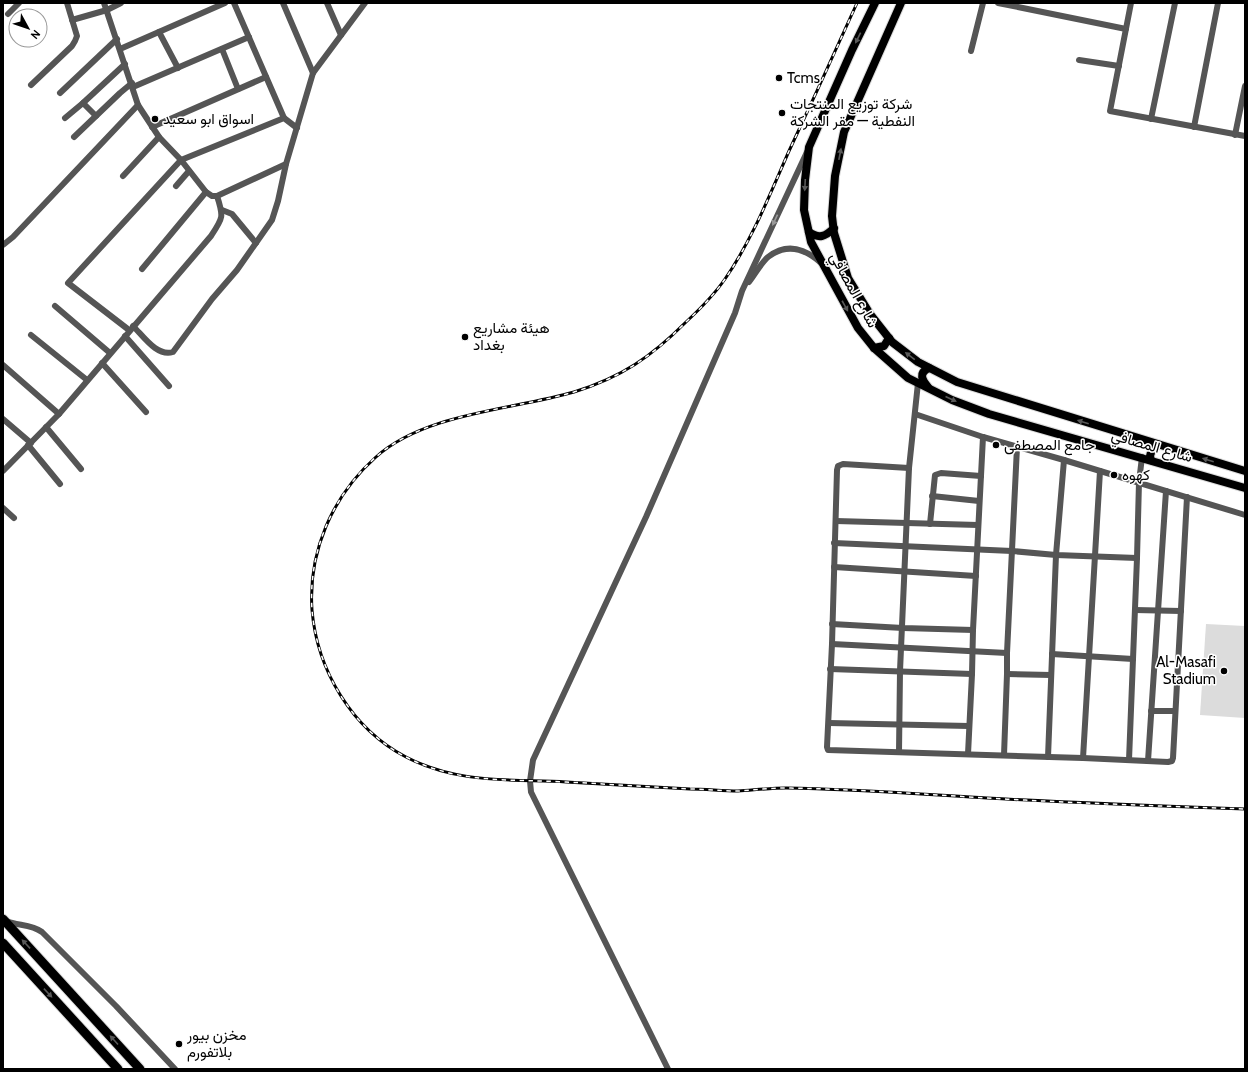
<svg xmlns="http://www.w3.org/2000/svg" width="1248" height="1072" font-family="Cabin,Vazirmatn,sans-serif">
<rect width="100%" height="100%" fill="#fff"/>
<polygon fill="#dcdcdc" points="1206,624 1245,626 1245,718 1200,715"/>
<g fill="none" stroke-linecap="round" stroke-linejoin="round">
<defs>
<g id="major">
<polyline points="875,3 852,50 809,147 805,180 804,210 811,242 858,328 874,348 908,378 952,400 989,414 1245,488"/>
<polyline points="901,3 844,132 835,176 832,216 834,233 848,278 870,314 892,342 918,362 957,382 1245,471"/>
<path d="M809,232C819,239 825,237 834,228"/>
<polyline points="874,348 884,346 889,338"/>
<path d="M928,387C922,380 918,373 929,368"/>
<path d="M1151,460C1148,454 1153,448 1159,445"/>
</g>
<g id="highway">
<polyline points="3,919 140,1069"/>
<polyline points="3,943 118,1069"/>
</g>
</defs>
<use href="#major" stroke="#dbdbdb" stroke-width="10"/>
<use href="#highway" stroke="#dbdbdb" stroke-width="11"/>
<g stroke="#555" stroke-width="6">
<polyline points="104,3 138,105 159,137 181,160 206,192 212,196 217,196 286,164 313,73 365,3"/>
<polyline points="234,3 284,118"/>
<polyline points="283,3 313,73"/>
<polyline points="327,3 341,35"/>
<polyline points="998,3 1126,29"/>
<polyline points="1131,3 1110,111 1245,136"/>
<polyline points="8,14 19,3"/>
<polyline points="72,20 107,10 121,3"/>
<polyline points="159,32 178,68"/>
<polyline points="120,49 225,3"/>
<polyline points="222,49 238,89"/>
<polyline points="971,51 983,3"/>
<polyline points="1079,60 1119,66"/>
<polyline points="31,85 72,46 75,41 77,36 67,3"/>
<polyline points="133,87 249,37"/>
<polyline points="60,93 117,39"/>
<polyline points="83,103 96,116"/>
<polyline points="65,118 83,103 125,64"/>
<polyline points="1151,119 1175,3"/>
<polyline points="152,127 266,77"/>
<polyline points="1194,127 1218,3"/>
<polyline points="1235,135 1245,86"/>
<polyline points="74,137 120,93 132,83"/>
<polyline points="123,176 159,137"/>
<polyline points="176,186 189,171"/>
<polyline points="222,210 232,214 256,243"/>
<polyline points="3,245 13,237 138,105"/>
<polyline points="142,269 206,192"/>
<path d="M749,282C755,274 761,263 768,257C786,243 804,248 820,262"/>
<polyline points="55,306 110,353"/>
<path d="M133,326C144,337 157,357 173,352L212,299L237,270L272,220L278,201L286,164"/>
<polyline points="129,330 68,283 181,160 284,118 297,128"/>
<polyline points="31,335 87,380"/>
<polyline points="125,336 169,386"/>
<polyline points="102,363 146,412"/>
<polyline points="3,365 59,414"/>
<polyline points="915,414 983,437 1064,460 1245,515"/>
<polyline points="3,419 31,443"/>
<polyline points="46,427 81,469"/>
<polyline points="28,445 60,484"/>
<polyline points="909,468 843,464 838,466 837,470 832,644 827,747 828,750 1083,758 1168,762 1172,761 1173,758 1187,497"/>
<path d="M3,471L59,414L211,236C223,218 224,217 217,196"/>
<polyline points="932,496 979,501"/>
<polyline points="3,508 14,518"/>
<polyline points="836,521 978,525"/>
<polyline points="930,524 935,475 941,473 981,476"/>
<polyline points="834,543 1012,551 1056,555 1137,558"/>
<polyline points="834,567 976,576"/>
<polyline points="1135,610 1181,611"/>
<polyline points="832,624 903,628 973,630"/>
<polyline points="832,644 1007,653"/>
<polyline points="1052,654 1133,659"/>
<polyline points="830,669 972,674"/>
<polyline points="1007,674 1051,675"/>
<polyline points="1151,711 1175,711"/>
<polyline points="829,723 969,726"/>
<polyline points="899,752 900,671 909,468 918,383"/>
<polyline points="968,754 972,674 973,630 983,437"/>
<polyline points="1004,755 1007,674 1007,653 1017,447"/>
<polyline points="1048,757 1056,555 1064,460"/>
<polyline points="1083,758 1100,471"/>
<polyline points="1129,760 1137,558 1139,482 1142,457"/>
<polyline points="1148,761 1166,491"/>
<path d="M6,921C18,926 31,924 42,932L116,1006L175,1069"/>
<polyline points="668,1069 531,792 530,781 533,760 646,517 735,313 742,291 807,152"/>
</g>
<use href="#major" stroke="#000" stroke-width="8"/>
<use href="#highway" stroke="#000" stroke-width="9"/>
<defs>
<path id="rail" d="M857,3C835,52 812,102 789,151C770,194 752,240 725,279C714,295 700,309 686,322C651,357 622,377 574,392C512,410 425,413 376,457C332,496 308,552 312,610C317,670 352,729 406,757C458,784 509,779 566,782C607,784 648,787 690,789C706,789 722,791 738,791C754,790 770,788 786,788C853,789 920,794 987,798C1073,803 1159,806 1245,809"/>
</defs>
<use href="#rail" stroke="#000" stroke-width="3"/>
<use href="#rail" stroke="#fff" stroke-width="1.5" stroke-dasharray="4.5" stroke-linecap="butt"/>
</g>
<defs><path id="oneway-solid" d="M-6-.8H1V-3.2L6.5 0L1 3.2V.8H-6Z"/></defs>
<g fill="#595959">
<use href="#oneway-solid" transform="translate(858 38) rotate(116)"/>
<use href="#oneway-solid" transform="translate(840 154) rotate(-79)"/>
<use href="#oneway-solid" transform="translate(805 185) rotate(93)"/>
<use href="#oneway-solid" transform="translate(845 306) rotate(61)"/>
<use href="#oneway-solid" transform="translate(910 356) rotate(-143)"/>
<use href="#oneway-solid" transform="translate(951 399) rotate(24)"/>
<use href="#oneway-solid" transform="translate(1083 422) rotate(-163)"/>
<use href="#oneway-solid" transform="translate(1208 460) rotate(-163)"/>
<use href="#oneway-solid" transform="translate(26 944) rotate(-133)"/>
<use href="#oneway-solid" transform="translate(48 993) rotate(47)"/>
<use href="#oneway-solid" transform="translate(114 1040) rotate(-132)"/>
</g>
<use fill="#999" href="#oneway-solid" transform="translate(775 220) rotate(115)"/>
<g fill="#000" stroke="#fff" stroke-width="1.5">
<circle cx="779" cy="78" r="4"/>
<circle cx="782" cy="113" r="4"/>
<circle cx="155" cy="119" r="4"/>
<circle cx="465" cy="337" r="4"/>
<circle cx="996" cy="445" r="4"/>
<circle cx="1114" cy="475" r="4"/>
<circle cx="1224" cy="671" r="4"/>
<circle cx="179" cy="1044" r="4"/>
</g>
<g text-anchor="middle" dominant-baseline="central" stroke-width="3" stroke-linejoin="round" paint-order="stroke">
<g font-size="15" fill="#000" stroke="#fff" text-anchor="start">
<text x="787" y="78">Tcms</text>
<text x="790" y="104">شركة توزيع المنتجات<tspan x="790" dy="17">النفطية — مقر الشركة</tspan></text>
<text x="163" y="119">اسواق ابو سعيد</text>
<text x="473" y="328">هيئة مشاريع<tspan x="473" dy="17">بغداد</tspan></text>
<text x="1004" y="445">جامع المصطفى</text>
<text x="1122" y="475">كهوه</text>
<text x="1216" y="662" text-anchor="end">Al-Masafi<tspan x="1216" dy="17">Stadium</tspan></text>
<text x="187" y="1035">مخزن بيور<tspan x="187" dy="17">بلاتفورم</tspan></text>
</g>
<g font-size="15" fill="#000" stroke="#fff">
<text transform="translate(854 290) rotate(61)">شارع المصافي</text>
<text transform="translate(1152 446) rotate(16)">شارع المصافي</text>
</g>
</g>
<rect width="1248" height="1072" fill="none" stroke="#000000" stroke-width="8"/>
<g transform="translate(28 28) rotate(130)"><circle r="19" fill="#ffffff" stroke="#999999"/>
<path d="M0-3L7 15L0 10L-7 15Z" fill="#000000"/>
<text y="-6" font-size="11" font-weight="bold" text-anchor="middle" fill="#000000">N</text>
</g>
</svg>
